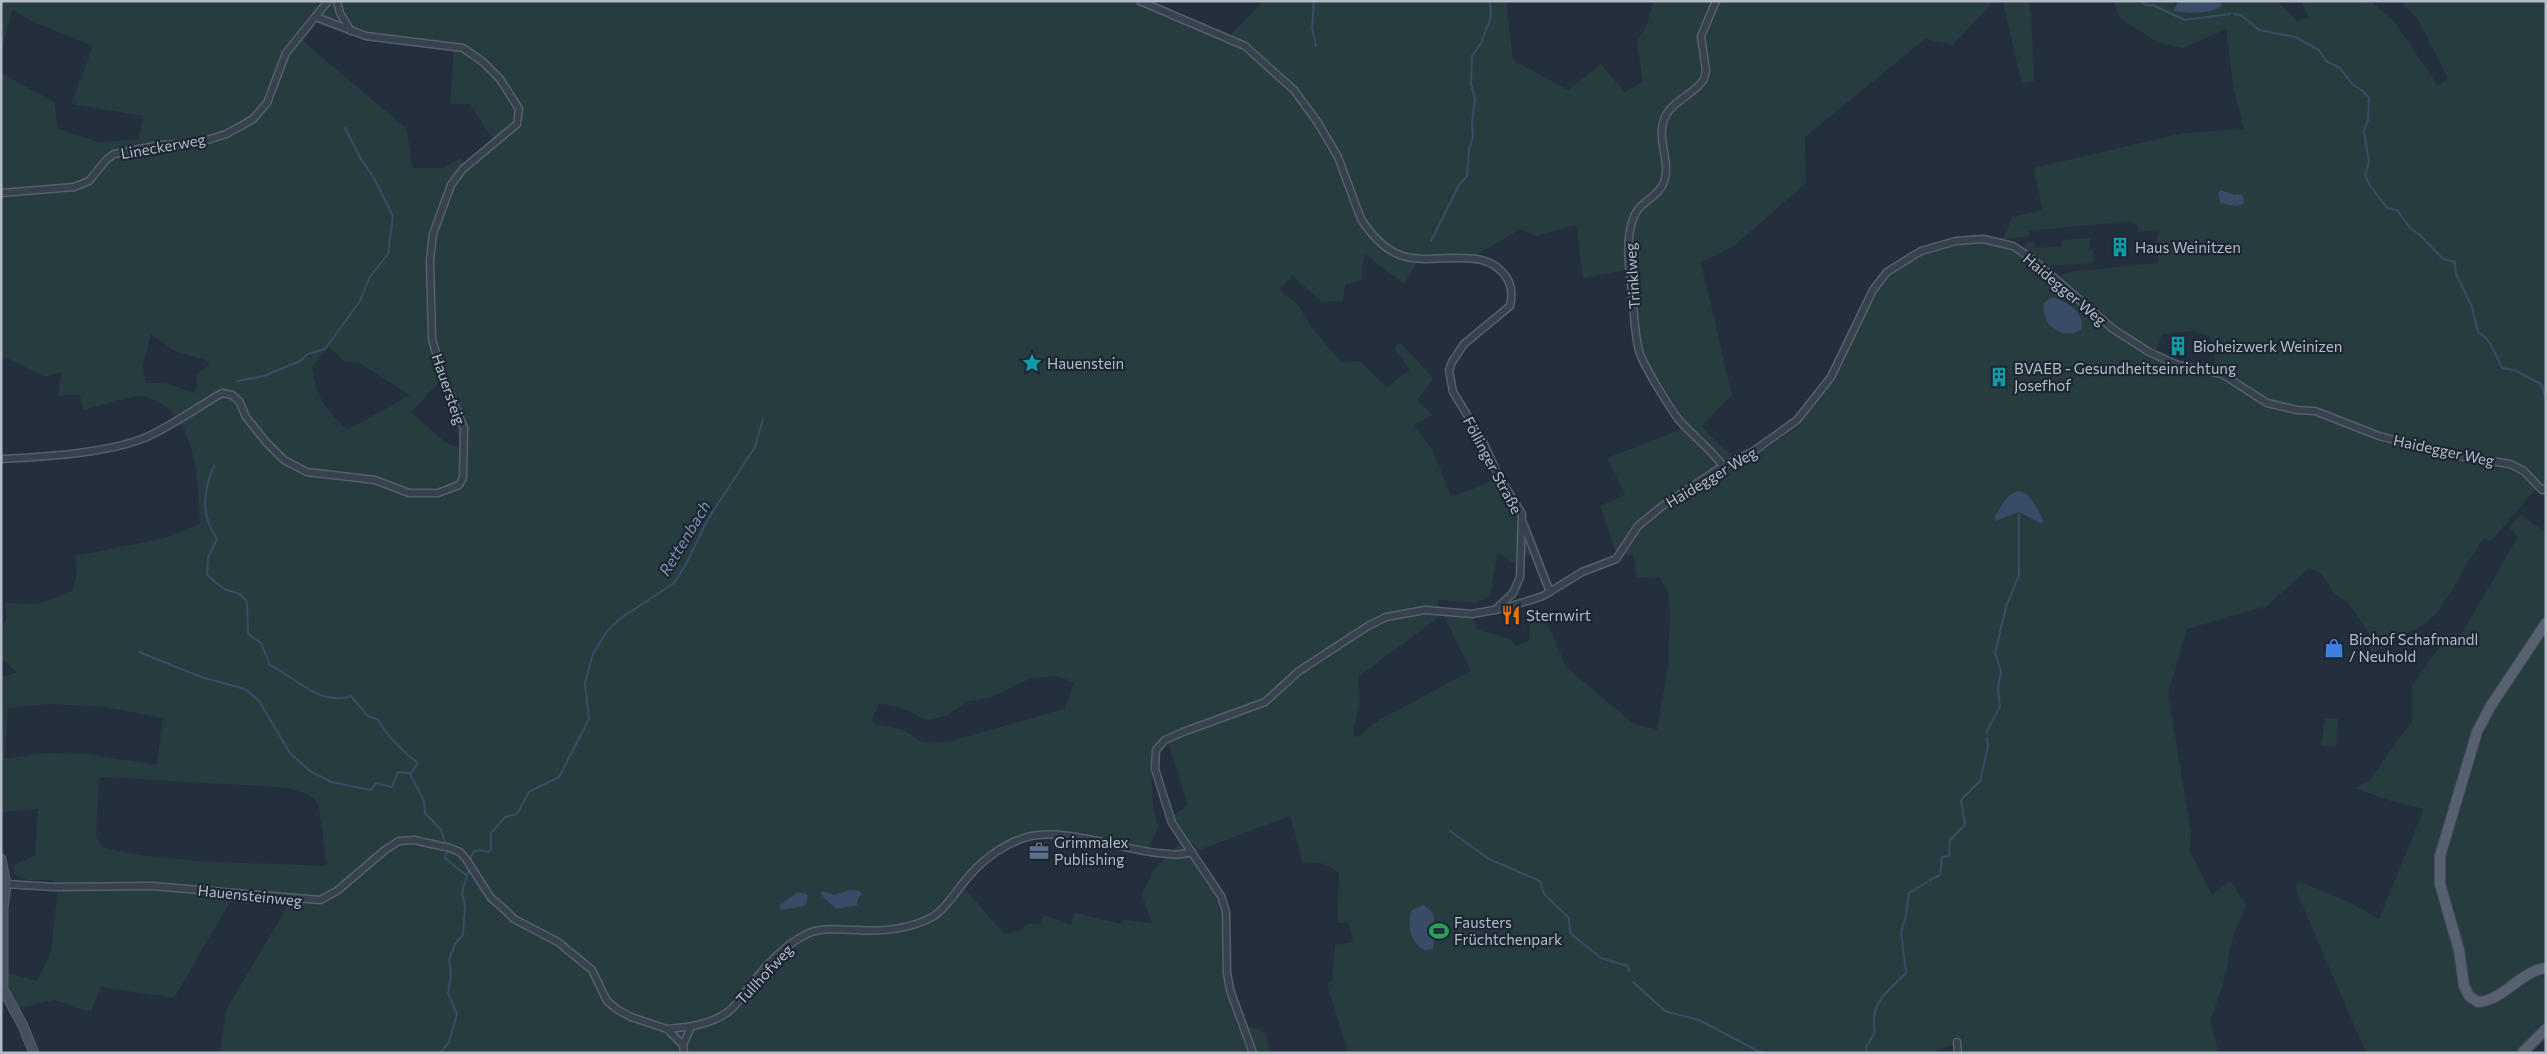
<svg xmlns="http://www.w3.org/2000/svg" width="2547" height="1054" font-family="Commissioner,sans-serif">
<rect width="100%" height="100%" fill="#242f3e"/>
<g fill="#263c3f" fill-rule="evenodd">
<path d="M1,1H1129L1227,39L1263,1H1506L1513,60L1568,90L1601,64L1624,92L1643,82L1637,41L1647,24L1654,1H2028L2031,12L2034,81L2022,83L2003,3L1993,2L1953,45L1925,39L1805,137L1806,183L1735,245L1701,263L1732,395L1702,426C1714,442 1729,451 1741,466L1798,427L1829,381L1880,280L1909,257L1970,239L2013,246L2113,329L2149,352L2200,369L2215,365L2214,348L2209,336L2193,331L2163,334L2156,350L2150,348L2116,327L2059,280L2060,276L2068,272L2158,263L2157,239L2160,230L2139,232L2137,225L2130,221L2029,231V236L2003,239L2012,217L2042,210L2034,168L2183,133L2244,129L2233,85L2226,29L2183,48L2157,42L2120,18L2113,1H2170L2177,5L2175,11L2222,6L2220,1H2277L2297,21L2309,18L2301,1L2373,3L2394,21L2438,86L2448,78L2417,18L2400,1H2546V483L2532,493L2491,541L2483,538L2441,608L2428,622L2371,653L2368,632L2349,604L2335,594L2321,573L2309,568L2267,606L2187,629L2168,693L2191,832L2190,852L2212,895L2230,881L2247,905L2234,933L2222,988L2210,1021L2219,1053H1963L1960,1042L1931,1053H1348L1327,983L1332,981L1335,945L1353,942L1349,922L1337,923L1339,873C1326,863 1319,861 1303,864L1290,816L1199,850L1187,838L1173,816L1188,805L1168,743L1151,767C1153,787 1150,808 1159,825L1149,848L1066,831H1040L1011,839L988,851L959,882L1004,934L1022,930L1026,924H1040L1044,915L1071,925L1075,913L1122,924L1123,919L1152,924L1142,894L1155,868L1180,843C1222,887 1223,913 1222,971L1232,974L1239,1001L1249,1026L1266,1033L1270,1053H220L226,1010L287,907L230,902L174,998L100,987L91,1012L54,1000L19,1008L10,993L8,973L37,981L51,951L57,895L54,880H27L14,874V865L35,855L38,809L1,812V678L17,672L1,658V627L7,618L6,603L38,604L72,591L77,573L75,556L165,538L200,524C198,479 198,408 142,396C134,395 94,407 83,410L80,395L58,396L61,372L45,377L1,355V73L54,102L58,129L99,142L139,139L143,116L71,104L93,46L34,22L12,10L1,52ZM315,23L365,40L454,49L450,104H470L492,138L495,147L470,167L460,158L443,168H412L407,129L303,41L310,34ZM1576,225L1583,278L1625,270L1627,294L1643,355L1687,423L1677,431L1607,458L1625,495L1600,506L1616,553L1633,555L1637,577L1660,578L1668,593L1670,610L1668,667L1657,730L1634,724L1567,668L1544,615L1530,619L1529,641L1517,646L1510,639L1477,629L1472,619L1443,614L1438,603L1439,600L1476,603L1490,596L1498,552L1513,563L1537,551L1524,515L1503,476L1468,491L1451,496L1433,451L1414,425L1433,415L1417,401L1433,378L1400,342L1394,348L1410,370L1387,387L1359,361L1342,363L1312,328L1297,303L1280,291L1292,275L1322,302L1343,301L1345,284L1362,280V265L1365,254L1404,284L1421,256L1477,255L1520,229L1536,236ZM151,334L175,351L208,361L209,366L196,374L197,386L195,393L165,383H145L143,365ZM329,347L344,362L359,363L410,395L347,430C324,407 317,400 312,366ZM443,378L446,385L461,448L446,443L411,412ZM1443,614L1471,671L1379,720L1358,737L1354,736L1353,732L1360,703L1358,677ZM1058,676L1074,683L1065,709L950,741L923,743L904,730L874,724L872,720L879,703L905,709L927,720L946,716L966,702L989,698L1032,678ZM50,704L105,707L163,718L157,765L87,754L45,753L5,759L8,708ZM101,777L276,787C292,789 308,790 318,803L327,865L319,866C251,862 167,864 102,847L96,835L99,780Z"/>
<polygon points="2090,238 2089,250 2093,250 2094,263 2048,266 2024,251 2025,243 2034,242 2035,248 2062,246 2062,240"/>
<path d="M2521,514L2546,533V613L2479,718V740C2485,735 2487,729 2486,721L2546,633V1039L2530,1053H2366L2295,888L2298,881L2351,903L2379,919L2424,809L2391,801L2355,788L2369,781L2412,721V686L2448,635L2462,633L2518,537L2509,527Z"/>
<polygon points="2325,718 2338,719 2336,747 2321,746"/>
</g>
<g fill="#394c67">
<path d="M2178,1H2220L2222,6C2208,14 2191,14 2174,11Z"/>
<polygon points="2220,190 2235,195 2236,194 2243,195 2244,204 2236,206 2220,203 2218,193"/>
<path d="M2051,297C2066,301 2086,312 2081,330C2062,341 2040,325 2044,303Z"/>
<path d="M2020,491C2032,495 2038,510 2043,520L2042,524L2019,512L1995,521V516C2002,506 2007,492 2020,491Z"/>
<polygon points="850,890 859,891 862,894 858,898 857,905 836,909 821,895 822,891 834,895"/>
<polygon points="796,893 805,893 808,896 805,906 781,910 779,906"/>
<path d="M1424,905L1433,913L1435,933L1433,949L1424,950C1411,943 1406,925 1412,910Z"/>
</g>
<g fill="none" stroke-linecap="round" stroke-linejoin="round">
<g stroke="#394c67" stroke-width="2">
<polyline points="1314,1 1312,28 1316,46"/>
<polyline points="2140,1 2146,5 2153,5 2185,20 2230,14"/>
<path d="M2234,14L2241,15L2259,30L2295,37L2319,50L2326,61L2340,68L2353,85L2363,91L2369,98L2368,120L2364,131L2369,162L2365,175L2369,184L2387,208L2397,210L2411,229L2419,234L2443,259L2455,262L2456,274L2472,307L2478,332C2492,340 2495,355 2502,368L2514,370L2541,384L2546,399"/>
<polyline points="1431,241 1459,185 1467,176 1469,149 1473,137 1472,123 1475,99 1471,84 1472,56 1481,43 1491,17 1490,1"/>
<polyline points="238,381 264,376 300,361 308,354 325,349 360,301 369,278 388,254 393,216 374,178 361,159 345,128"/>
<path d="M214,466C203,490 201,516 217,539L208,558L207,575L224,589L240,594L247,602L248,634L261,643L270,665C295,677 320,707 351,696L368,716L377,719C386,734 403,752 418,763L410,774L424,801L425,813L441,830L445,842"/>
<polyline points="139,652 201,677 245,689 259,701 290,753 310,771 331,782 371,790 376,783 392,787 398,772 409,773"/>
<polyline points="1986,733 2000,706 1998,689 2001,671 1995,653 2006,607 2019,575 2019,515"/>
<polyline points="1450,831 1489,859 1540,881 1544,894 1569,918 1570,933 1601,958 1628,966 1629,971"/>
<polyline points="447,851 445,858 467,876"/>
<polyline points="470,862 473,852 481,850 488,852 491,850 491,833 505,817 517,814 529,792 559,777 589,719 585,683 593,654 607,631 621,618 674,583 685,566 708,519 755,447 763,419"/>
<polyline points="1930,880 1940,875 1942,857 1949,856 1950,840 1965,825 1961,800 1980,781 1988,747 1987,738"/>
<polyline points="1633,982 1665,1011 1699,1020 1758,1051 1770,1053"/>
<polyline points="440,1053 449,1042 457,1014 448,993 451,975 449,960 455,944 463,935 465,907 462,892 469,869"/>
<path d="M1867,1053L1866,1047L1875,1032C1869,1003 1887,992 1906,973L1901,932L1906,916L1909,893L1927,882"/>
</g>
<defs>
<g id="street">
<polyline points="337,1 340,13 351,31"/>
<path d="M1140,1L1245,46L1294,90L1318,123L1338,157L1361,219C1370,233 1384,249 1400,255C1434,268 1486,241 1508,280C1512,288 1512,298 1510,306L1464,344L1452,362L1449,370L1453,392L1482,439L1498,475L1522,514L1520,577L1513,593L1495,610"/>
<path d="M1716,1L1701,36L1706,71L1704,79C1695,94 1674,100 1666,115C1654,137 1672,161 1664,182C1658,198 1638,202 1633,219C1625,242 1629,268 1632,291C1634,311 1634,331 1639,351C1643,365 1670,408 1679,420C1693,436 1710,448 1723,466"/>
<polyline points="1,193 74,187 89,181 107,159 114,154 160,145 198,143 226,134 241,126 253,119 267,103 286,53 328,1"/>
<path d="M1,459C43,457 112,453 149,436C174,424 198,407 222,393L232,395L239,401L246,417L266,442L284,460L307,472L375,480L409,493H438L459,485L463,478L464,428L443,377L432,339L430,260L433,234L451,185L463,169L517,124L519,109L500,79L483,62L463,48L366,36L316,17"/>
<polyline points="1523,523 1550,592"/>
<polyline points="6,884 55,887 152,886 320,900 337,891 385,850 399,841 414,840 450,848 460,852 466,859 491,898 503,908 514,919 558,942 592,970 607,1001 618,1010 631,1017 667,1029 683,1045"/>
<path d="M667,1029C688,1027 710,1025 728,1012C737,1005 743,995 750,986C765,967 783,946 805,935C821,926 839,930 857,930C881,932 912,929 934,916C947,907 954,894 964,882C980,862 1000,846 1024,838C1060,826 1120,849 1158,853C1170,854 1181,856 1192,852"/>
<polyline points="1957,1042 1958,1053"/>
<polyline points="684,1053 683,1045 691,1027"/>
<polyline points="1253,1053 1230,990 1227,972 1226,912 1221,896 1172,823 1155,769 1156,750 1165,740 1183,732 1265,702 1299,671 1368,626 1386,617 1425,610 1472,614 1505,608 1543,596 1582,572 1616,559 1638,526 1661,507 1723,466 1754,451 1797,420 1831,377 1873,290 1887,272 1921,251 1956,241 1983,239 2013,246 2031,258 2113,329 2149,352 2178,365 2222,374 2267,403 2297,410 2315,411 2379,436 2452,455 2510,464 2524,471 2542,490 2546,488"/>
</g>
<polyline id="secondary" points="1,859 6,884 3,908 3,989 23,1026 34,1053"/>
<g id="primary">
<path d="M2546,623L2490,707L2477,732L2440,856V884L2459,950L2464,986L2469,996L2478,1002C2505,1000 2520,971 2546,968"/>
<polyline points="2522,1053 2546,1029"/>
</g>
</defs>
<use href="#street" stroke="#565f6c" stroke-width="9"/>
<use href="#secondary" stroke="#565f6c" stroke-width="11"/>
<use href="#primary" stroke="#414a57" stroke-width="12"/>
<use href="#street" stroke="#38414e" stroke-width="6"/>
<use href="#secondary" stroke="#465061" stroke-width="9"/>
<use href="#primary" stroke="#56606e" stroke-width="10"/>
</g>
<defs>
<symbol id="building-bare" viewBox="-9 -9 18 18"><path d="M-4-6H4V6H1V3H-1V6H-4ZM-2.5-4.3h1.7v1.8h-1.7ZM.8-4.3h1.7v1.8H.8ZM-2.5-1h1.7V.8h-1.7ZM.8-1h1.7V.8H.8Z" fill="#0f9aa8" stroke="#1d2633" stroke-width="2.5" paint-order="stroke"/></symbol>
<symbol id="sight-bare" viewBox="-9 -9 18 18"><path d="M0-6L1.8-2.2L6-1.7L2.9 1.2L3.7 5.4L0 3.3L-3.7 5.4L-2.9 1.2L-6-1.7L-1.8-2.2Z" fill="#0f9aa8" stroke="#1d2633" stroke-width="2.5" paint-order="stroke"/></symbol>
<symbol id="restaurant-bare" viewBox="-9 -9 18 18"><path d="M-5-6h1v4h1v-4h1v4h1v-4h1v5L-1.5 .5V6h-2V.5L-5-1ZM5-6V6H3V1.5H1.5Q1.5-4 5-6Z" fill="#e8710a" stroke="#1d2633" stroke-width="2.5" paint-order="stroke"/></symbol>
<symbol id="shop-bare" viewBox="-9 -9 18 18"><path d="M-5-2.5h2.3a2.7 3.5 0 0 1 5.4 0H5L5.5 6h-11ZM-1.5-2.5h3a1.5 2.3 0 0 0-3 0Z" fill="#3f7fe0" stroke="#1d2633" stroke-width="2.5" paint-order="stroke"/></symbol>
<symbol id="office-bare" viewBox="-9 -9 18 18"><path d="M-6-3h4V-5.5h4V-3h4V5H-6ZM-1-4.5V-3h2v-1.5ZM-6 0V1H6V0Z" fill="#5c6f8a" stroke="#1d2633" stroke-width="2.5" paint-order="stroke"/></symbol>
<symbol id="stadium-bare" viewBox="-9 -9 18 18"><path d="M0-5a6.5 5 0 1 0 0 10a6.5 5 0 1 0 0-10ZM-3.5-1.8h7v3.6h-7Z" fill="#2e9e5b" stroke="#1d2633" stroke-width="2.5" paint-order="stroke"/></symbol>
</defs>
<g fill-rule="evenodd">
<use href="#building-bare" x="2106" y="233" width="28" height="28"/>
<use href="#building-bare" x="2164" y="332" width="28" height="28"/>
<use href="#sight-bare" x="1018" y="349" width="28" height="28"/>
<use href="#building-bare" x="1985" y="363" width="28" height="28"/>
<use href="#restaurant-bare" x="1497" y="601" width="28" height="28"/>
<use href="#shop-bare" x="2320" y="634" width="28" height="28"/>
<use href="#office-bare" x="1025" y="837" width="28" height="28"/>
<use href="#stadium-bare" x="1425" y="917" width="28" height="28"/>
</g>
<g text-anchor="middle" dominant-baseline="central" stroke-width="4.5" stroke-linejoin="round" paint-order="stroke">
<g font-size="15" fill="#b4bcc9" stroke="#1d2633">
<text transform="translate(163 146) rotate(-10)">Lineckerweg</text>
<text transform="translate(1632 276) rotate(-94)">Trinklweg</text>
<text transform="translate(2065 289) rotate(40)">Haidegger Weg</text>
<text transform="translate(449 389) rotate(71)">Hauersteig</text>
<text transform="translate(2444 450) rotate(12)">Haidegger Weg</text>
<text transform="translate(1493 465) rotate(62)">Föllinger Straße</text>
<text transform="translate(1711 477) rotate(-31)">Haidegger Weg</text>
<text transform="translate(250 895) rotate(6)">Hauensteinweg</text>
<text transform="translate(764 974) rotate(-47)">Tullhofweg</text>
</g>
<g font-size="15" fill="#b4bcc9" stroke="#1d2633" text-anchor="start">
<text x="2135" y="247">Haus Weinitzen</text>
<text x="2193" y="346">Bioheizwerk Weinizen</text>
<text x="1047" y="363">Hauenstein</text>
<text x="2014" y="368">BVAEB - Gesundheitseinrichtung<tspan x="2014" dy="17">Josefhof</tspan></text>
<text x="1526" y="615">Sternwirt</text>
<text x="2349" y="639">Biohof Schafmandl<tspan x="2349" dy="17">/ Neuhold</tspan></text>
<text x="1054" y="842">Grimmalex<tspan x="1054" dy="17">Publishing</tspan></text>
<text x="1454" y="922">Fausters<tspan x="1454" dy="17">Früchtchenpark</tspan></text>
</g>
<g font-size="16" font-style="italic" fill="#7c92b1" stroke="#1d2633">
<text transform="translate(684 538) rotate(-59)">Rettenbach</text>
</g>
</g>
<rect width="2547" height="1054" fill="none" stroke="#b4bcc9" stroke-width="5"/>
</svg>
